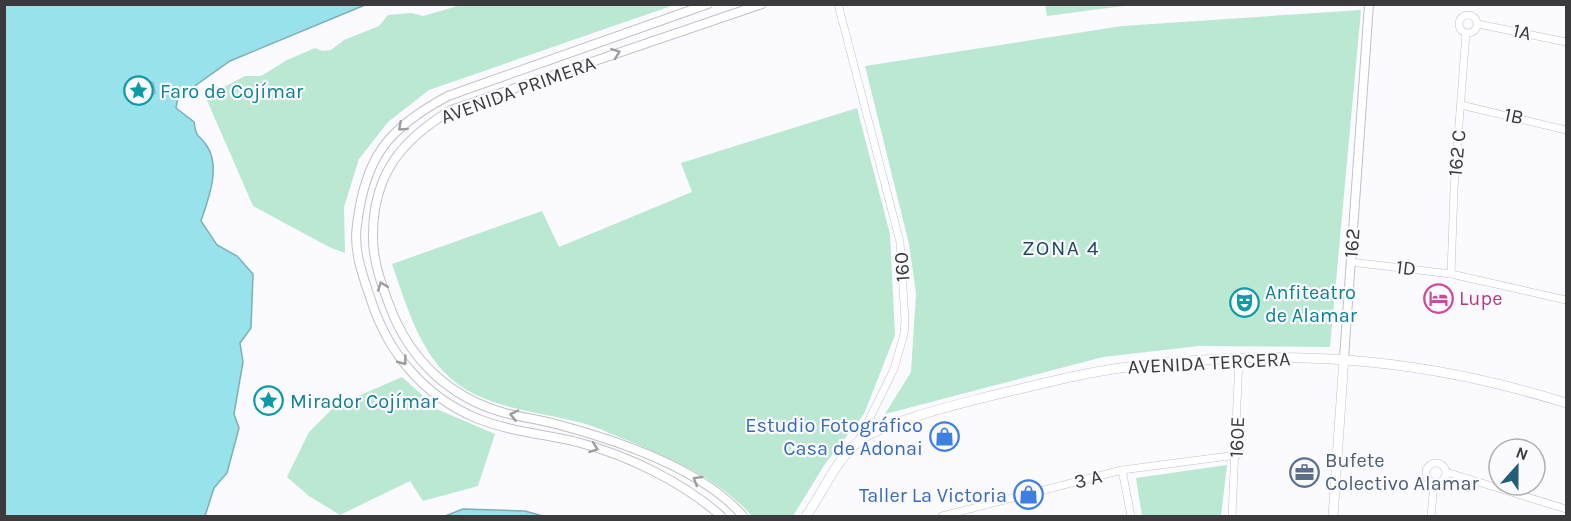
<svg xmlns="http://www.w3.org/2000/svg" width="1571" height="521" font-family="Karla,sans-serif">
<rect width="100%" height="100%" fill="#fafaff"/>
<g fill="#bbe8d3">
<polygon points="1045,4 1131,4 1131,5 1047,16"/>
<polygon points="461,5 674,5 429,90 388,122 359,159 344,207 345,253 329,247 253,206 206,98 216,87 226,86 245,76 261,76 287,60 315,48 322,51 331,50 344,40 379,26 388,15 411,13 423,16"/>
<polygon points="1361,10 1330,347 1199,346 1103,357 885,414 911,372 916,293 909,244 865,66 1122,26"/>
<path d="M857,108L890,234L895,335L864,414L825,464L793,516H752C719,479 674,460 629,441C613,435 598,427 582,423C535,410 478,409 443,371C416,341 405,301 392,264L542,211L559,247L692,192L681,163Z"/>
<polygon points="402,377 439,410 495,434 478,486 423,501 410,481 340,515 309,496 287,477 309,432 335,406"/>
<polygon points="1227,465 1221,516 1142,516 1136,478"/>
</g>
<g fill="#98e2eb" stroke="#7cb0b7" stroke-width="1.5" fill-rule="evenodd">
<path d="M4,5H365L230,61L178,98L176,108L194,122C197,140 198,133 207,146C221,168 208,200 201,221L217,245L237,256L253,274L251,328L240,343L243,362L234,414L239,428L227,473L214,488L205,516H5ZM145,79L153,83L155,93L139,103L132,104L128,89L133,83Z"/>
<polygon points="463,509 525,511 543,516 445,516"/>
</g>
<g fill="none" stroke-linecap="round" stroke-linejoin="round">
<defs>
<g id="minor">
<polyline points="838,4 900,242 905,320 904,334 894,369 858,442"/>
<circle cx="1468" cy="24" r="9"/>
<polyline points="1478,24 1566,42"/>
<polyline points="1461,105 1566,130"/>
<polyline points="1351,262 1451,274 1566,300"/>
<polyline points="1451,274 1454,189 1466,33"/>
<circle cx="1436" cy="473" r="10"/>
<polyline points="1122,470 1131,516"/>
<polyline points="1446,472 1566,509"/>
<polyline points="942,516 1122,470 1237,455"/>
<polyline points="1232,516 1239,358"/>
<polyline points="1431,516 1434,483"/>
</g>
<g id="tertiary">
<path d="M708,4L448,96C388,128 365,157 357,225C353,251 363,276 371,300C388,353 424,396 476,418C508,431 543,434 577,442C627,455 683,482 721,516"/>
<polyline points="1344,358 1369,4"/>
<path d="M743,516C702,469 622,442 563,426C544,420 524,418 505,413C450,398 410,360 390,307C381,283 372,259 373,233C374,173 402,140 451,110L762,4"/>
</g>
<g id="secondary">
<path d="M806,516C823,493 835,461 858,442C881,423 955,405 986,397C1033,386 1080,373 1128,367C1283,348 1417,356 1566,403"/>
<polyline points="1333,516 1344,358"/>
</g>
</defs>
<use href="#minor" stroke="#c0c0c8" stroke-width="8"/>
<use href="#tertiary" stroke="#c0c0c8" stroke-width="10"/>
<use href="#secondary" stroke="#c0c0c8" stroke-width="10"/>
<use href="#minor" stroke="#fff" stroke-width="7"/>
<use href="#tertiary" stroke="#fff" stroke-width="8"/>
<use href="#secondary" stroke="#fff" stroke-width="9"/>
</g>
<defs><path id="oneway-chevron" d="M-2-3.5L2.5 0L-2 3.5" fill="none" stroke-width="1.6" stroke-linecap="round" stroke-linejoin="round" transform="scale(1.5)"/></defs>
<g stroke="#9d9d9e">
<use href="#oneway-chevron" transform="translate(616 53) rotate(-20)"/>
<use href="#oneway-chevron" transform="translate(402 127) rotate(138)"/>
<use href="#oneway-chevron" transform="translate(382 286) rotate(-110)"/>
<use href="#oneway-chevron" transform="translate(403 361) rotate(53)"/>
<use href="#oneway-chevron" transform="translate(514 415) rotate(-167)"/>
<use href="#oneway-chevron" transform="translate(594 448) rotate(20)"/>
<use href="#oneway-chevron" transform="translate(697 480) rotate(-149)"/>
</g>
<defs>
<symbol id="sight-ring" viewBox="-11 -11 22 22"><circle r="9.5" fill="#fafaff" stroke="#0f9aa8" stroke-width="1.5"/><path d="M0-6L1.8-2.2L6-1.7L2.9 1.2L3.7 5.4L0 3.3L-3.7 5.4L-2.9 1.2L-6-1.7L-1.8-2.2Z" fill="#0f9aa8"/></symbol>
<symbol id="hotel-ring" viewBox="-11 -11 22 22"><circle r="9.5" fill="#fafaff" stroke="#d1479c" stroke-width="1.5"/><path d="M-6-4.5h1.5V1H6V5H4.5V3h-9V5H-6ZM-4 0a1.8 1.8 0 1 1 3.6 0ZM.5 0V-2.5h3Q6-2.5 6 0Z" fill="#d1479c"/></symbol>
<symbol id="theatre-ring" viewBox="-11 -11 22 22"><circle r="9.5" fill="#fafaff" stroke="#0f9aa8" stroke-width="1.5"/><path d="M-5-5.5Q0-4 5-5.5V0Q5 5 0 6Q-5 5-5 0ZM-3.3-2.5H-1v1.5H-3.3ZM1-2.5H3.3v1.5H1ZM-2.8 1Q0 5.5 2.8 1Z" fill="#0f9aa8"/></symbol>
<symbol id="shop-ring" viewBox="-11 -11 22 22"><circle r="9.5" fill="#fafaff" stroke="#3f7fe0" stroke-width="1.5"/><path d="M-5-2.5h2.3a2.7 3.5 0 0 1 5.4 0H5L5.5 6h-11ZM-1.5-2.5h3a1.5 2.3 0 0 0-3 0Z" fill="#3f7fe0"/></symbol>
<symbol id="office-ring" viewBox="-11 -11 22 22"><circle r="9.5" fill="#fafaff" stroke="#5c6f8a" stroke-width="1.5"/><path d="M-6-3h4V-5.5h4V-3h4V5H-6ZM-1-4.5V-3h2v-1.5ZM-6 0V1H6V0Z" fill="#5c6f8a"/></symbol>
</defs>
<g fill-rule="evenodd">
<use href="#sight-ring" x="122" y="74" width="33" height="33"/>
<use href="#hotel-ring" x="1422" y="282" width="33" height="33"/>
<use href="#theatre-ring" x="1228" y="286" width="33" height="33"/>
<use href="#sight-ring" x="252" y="384" width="33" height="33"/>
<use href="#shop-ring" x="928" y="420" width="33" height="33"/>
<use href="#office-ring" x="1288" y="456" width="33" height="33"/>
<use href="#shop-ring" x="1012" y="478" width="33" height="33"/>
</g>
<g text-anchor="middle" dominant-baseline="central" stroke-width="4.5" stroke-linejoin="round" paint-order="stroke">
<g font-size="20" fill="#3b3b3e" stroke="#fafaff">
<text transform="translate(1522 32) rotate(13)">1A</text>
<text transform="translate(518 90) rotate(-20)">AVENIDA PRIMERA</text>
<text transform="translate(1514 116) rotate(12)">1B</text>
<text transform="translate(1457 153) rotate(-85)">162 C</text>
<text transform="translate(1352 243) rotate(-86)">162</text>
<text transform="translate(902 267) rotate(-94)">160</text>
<text transform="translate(1406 268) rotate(7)">1D</text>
<text transform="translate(1209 363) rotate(-3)">AVENIDA TERCERA</text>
<text transform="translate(1237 437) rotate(-88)">160E</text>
<text transform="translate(1088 479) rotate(-14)">3 A</text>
</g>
<g font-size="20" fill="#0d838f" stroke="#fafaff" text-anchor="start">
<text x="160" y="91">Faro de Cojímar</text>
<text x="1265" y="292">Anfiteatro<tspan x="1265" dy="23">de Alamar</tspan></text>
<text x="290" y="401">Mirador Cojímar</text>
</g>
<g font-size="20" fill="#b23c85" stroke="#fafaff" text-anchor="start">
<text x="1459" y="298">Lupe</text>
</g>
<g font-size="20" fill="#366cbe" stroke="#fafaff" text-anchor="end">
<text x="923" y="425">Estudio Fotográfico<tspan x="923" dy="23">Casa de Adonai</tspan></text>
<text x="1007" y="495">Taller La Victoria</text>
</g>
<g font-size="20" fill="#4e5e75" stroke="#fafaff" text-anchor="start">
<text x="1325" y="460">Bufete<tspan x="1325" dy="23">Colectivo Alamar</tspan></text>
</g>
<g font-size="21" letter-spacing="1.5" fill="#1b4b5e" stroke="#fafaff">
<text x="1061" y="248">ZONA 4</text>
</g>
</g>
<rect width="1571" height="521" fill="none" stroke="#3b3b3e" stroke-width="12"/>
<g transform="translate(1517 467) rotate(21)"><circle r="28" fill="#fafaff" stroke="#aeaeb2" stroke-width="1.5"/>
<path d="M0-4.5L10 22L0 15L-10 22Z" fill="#225e76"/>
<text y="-9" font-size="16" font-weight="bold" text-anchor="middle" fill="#3b3b3e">N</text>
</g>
</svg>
